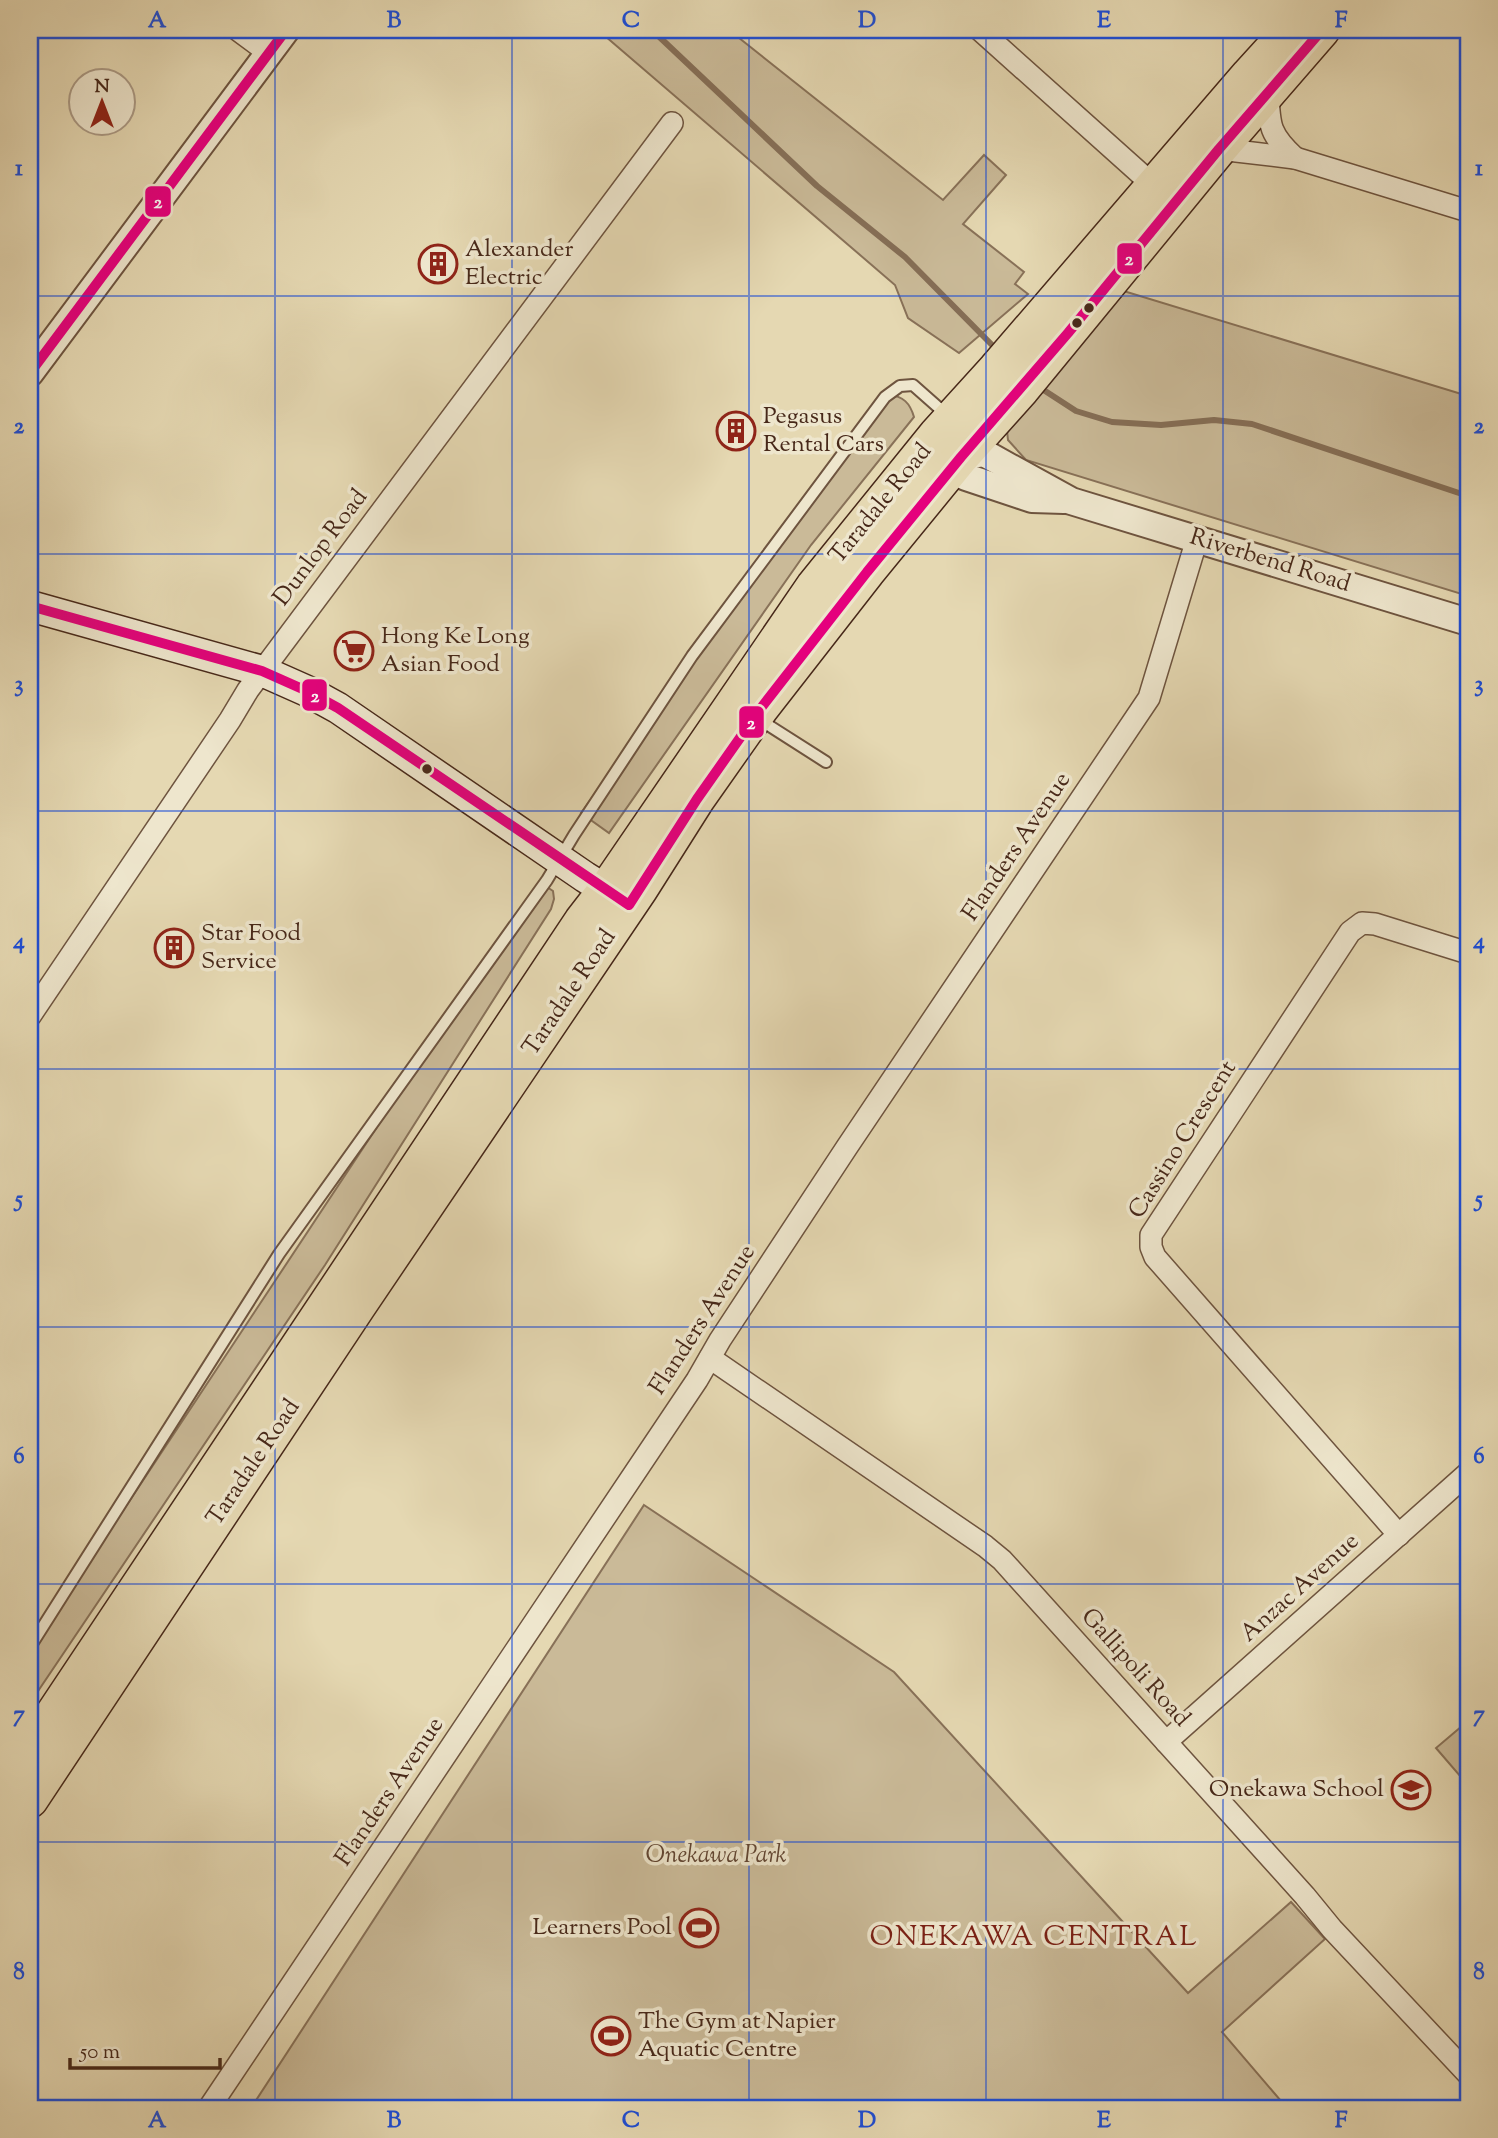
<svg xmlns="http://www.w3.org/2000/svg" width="1498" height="2138" font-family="'Sorts Mill Goudy',serif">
<rect width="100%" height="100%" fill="#e5d8b2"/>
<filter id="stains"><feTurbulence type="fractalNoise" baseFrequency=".00286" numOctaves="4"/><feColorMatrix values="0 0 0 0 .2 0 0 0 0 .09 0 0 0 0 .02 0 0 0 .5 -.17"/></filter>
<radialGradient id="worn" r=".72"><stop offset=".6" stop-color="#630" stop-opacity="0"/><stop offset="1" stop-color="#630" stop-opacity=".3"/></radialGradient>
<g fill="#caba98" stroke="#887158" stroke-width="2">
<polygon points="598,30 729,30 943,200 984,155 1006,175 963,224 1024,272 1015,284 1028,294 959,353 908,318 895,285"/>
<polygon points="1117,289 1468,396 1468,596 1026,460 1008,440 1006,421"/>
<path d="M889,395C903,396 910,403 914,417L811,545L609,833L581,813L757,567Z"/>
<polygon points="547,887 553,891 554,899 551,909 325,1265 30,1703 30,1651 528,899"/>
<polygon points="644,1505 894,1672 1188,1993 1291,1902 1325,1939 1222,2032 1287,2108 251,2108"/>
<polygon points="1468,1721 1468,1783 1467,1784 1436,1748"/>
</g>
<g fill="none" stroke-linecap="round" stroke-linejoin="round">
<g stroke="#856e56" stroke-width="6">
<polyline points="652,30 817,186 905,257 997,350"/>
<polyline points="1039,387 1076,411 1112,422 1161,425 1214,420 1252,424 1468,496"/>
</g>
<defs>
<g id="service">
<polyline points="757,718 826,762"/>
<polyline points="30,1647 279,1254 547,880 574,835 692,656 885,397 900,386 913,385 939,408 949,414"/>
</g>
<g id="minor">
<polyline points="238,30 269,53"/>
<polyline points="980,30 1162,193"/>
<path d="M1268,93C1269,126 1270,135 1295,158"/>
<polyline points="1219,149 1295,158 1468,211"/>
<polyline points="30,1016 230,720 248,690 672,123"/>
<polyline points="710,1358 985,1546 1002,1560 1305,1896 1332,1929 1468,2074"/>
<polyline points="1399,1535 1155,1257 1151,1247 1151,1235 1350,932 1362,923 1375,924 1468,953"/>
<polyline points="1166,1742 1468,1473"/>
<polyline points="209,2108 697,1380 720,1340 847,1147 1149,698 1197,539"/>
</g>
<g id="tertiary">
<polyline points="30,373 286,30"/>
<polyline points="951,447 961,457 966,477 1032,499 1064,500"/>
<polyline points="961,457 984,453 1071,501 1468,622"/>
</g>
<polyline id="secondary" points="30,606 262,671 307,691 338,708 585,877 625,902"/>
<g id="trunk">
<polyline points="30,1749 582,921 606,890 814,586 937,434 996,369 1249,75 1290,30"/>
<polyline points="30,1800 358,1306 640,889 697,799 761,708 867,572 961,457 1022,389 1219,149 1322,30"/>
</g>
</defs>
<use href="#service" stroke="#6e543f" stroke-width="14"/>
<use href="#minor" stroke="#6e543f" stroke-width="24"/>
<use href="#tertiary" stroke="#6e543f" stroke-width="30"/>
<use href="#secondary" stroke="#472819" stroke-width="33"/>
<use href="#trunk" stroke="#472819" stroke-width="38"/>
<use href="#service" stroke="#eee6cd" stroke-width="10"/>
<use href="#minor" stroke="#eee6cd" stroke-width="21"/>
<use href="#tertiary" stroke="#eee6cd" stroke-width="26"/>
<use href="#secondary" stroke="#eee6cd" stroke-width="30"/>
<use href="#trunk" stroke="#e5d8b2" stroke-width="35"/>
<defs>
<g id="bus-1">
<polyline points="30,373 286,30"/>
<polyline points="30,606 262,671 307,691 338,708 629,905 697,799 761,708 867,572 961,457 1068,333 1219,149 1322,30"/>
</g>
</defs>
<use href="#bus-1" stroke="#eee6cd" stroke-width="16"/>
<use href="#bus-1" stroke="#e5007d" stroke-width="10"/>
</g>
<path fill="none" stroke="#1d4ed8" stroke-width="2" stroke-opacity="0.55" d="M275,30V2108M512,30V2108M749,30V2108M986,30V2108M1223,30V2108M30,296H1468M30,554H1468M30,811H1468M30,1069H1468M30,1327H1468M30,1584H1468M30,1842H1468"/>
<defs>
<symbol id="building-ring" viewBox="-11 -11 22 22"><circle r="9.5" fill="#eee6cd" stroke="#8f2418" stroke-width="1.5"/><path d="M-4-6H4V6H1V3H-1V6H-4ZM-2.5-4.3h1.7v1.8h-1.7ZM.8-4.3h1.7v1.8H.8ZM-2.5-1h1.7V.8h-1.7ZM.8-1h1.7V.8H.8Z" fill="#8f2418"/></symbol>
<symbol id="supermarket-ring" viewBox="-11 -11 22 22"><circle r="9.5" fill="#eee6cd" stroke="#8f2418" stroke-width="1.5"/><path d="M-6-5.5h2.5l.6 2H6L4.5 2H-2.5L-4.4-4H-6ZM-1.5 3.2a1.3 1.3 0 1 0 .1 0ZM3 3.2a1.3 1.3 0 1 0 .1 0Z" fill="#8f2418"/></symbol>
<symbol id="school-ring" viewBox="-11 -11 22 22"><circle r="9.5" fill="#eee6cd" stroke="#8f2418" stroke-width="1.5"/><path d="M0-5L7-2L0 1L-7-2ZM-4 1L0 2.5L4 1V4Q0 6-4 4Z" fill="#8f2418"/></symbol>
<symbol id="stadium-ring" viewBox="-11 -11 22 22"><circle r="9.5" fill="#eee6cd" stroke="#8f2418" stroke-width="1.5"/><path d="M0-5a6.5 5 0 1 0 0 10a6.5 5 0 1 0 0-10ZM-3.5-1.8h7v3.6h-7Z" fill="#8f2418"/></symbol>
</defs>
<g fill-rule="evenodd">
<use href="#building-ring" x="416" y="242" width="44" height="44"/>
<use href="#building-ring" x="714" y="409" width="44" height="44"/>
<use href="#supermarket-ring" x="332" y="629" width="44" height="44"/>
<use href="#building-ring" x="152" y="926" width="44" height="44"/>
<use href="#school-ring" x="1389" y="1768" width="44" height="44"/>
<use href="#stadium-ring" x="677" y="1906" width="44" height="44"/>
<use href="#stadium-ring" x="589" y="2014" width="44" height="44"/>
</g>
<g fill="#472819" stroke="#eee6cd" stroke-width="2.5">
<circle cx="1089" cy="308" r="6"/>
<circle cx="1077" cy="323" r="6"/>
<circle cx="427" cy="769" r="6"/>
</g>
<g text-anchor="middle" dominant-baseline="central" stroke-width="7" stroke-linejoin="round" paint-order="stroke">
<g font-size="24" fill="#472819" stroke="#eee6cd" text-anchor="start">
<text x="465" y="250">Alexander<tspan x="465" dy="28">Electric</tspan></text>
<text x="763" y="417">Pegasus<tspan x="763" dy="28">Rental Cars</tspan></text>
<text x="381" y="637">Hong Ke Long<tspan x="381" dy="28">Asian Food</tspan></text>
<text x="201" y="934">Star Food<tspan x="201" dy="28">Service</tspan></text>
<text x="1384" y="1790" text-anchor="end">Onekawa School</text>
<text x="672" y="1928" text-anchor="end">Learners Pool</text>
<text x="638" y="2022">The Gym at Napier<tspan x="638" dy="28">Aquatic Centre</tspan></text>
</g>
<g font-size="24" fill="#472819" stroke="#eee6cd">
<text transform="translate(881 504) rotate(-51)">Taradale Road</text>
<text transform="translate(321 548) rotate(-53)">Dunlop Road</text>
<text transform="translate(1270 561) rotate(17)">Riverbend Road</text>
<text transform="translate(1017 847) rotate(-56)">Flanders Avenue</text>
<text transform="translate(570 993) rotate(-56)">Taradale Road</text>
<text transform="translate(1183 1140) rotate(-58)">Cassino Crescent</text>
<text transform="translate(703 1320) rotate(-57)">Flanders Avenue</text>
<text transform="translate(254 1463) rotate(-56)">Taradale Road</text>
<text transform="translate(1300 1588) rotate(-42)">Anzac Avenue</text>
<text transform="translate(1135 1668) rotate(48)">Gallipoli Road</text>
<text transform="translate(390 1792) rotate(-56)">Flanders Avenue</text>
</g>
<g font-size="24" font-style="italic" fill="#614532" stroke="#eee6cd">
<text x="716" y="1856">Onekawa Park</text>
</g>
<g font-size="28" letter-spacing="2" fill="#7a1f14" stroke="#eee6cd">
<text x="1034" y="1938">ONEKAWA CENTRAL</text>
</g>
</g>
<g stroke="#eee6cd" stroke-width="2.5">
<rect x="144" y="185" width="28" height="33" rx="7" fill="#e5007d"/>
<rect x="1116" y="242" width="27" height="33" rx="7" fill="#e5007d"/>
<rect x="301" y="678" width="27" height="34" rx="7" fill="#e5007d"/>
<rect x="738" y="705" width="27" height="34" rx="7" fill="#e5007d"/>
</g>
<g font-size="19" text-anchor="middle" font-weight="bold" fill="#fff">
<text x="158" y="208">2</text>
<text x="1129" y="265">2</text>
<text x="315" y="702">2</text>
<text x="751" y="729">2</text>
</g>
<rect width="1498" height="2138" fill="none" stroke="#e5d8b2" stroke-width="77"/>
<g transform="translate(102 102)"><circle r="33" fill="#eee6cd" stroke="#ab9a85" stroke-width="2"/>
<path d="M0-5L12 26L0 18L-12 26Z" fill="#8f2418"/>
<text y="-10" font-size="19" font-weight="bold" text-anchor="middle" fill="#472819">N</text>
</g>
<path d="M70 2058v10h150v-10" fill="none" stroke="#472819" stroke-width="3.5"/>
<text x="80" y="2058" font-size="21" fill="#472819" stroke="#eee6cd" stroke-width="5" paint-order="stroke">50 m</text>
<rect x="38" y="38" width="1422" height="2062" fill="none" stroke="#1d4ed8" stroke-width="2.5"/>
<g font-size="23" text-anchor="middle" font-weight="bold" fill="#1d4ed8">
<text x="157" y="27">A</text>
<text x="394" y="27">B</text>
<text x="631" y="27">C</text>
<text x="867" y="27">D</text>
<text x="1104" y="27">E</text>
<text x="1341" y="27">F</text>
<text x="19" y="175">1</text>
<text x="1479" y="175">1</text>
<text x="19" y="433">2</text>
<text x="1479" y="433">2</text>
<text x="19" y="691">3</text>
<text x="1479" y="691">3</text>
<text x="19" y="948">4</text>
<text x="1479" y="948">4</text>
<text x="19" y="1206">5</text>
<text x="1479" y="1206">5</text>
<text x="19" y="1463">6</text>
<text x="1479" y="1463">6</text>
<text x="19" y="1721">7</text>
<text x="1479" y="1721">7</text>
<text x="19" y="1979">8</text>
<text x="1479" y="1979">8</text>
<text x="157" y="2127">A</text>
<text x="394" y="2127">B</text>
<text x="631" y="2127">C</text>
<text x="867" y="2127">D</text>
<text x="1104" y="2127">E</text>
<text x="1341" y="2127">F</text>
</g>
<rect width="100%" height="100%" filter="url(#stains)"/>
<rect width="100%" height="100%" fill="url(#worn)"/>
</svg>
